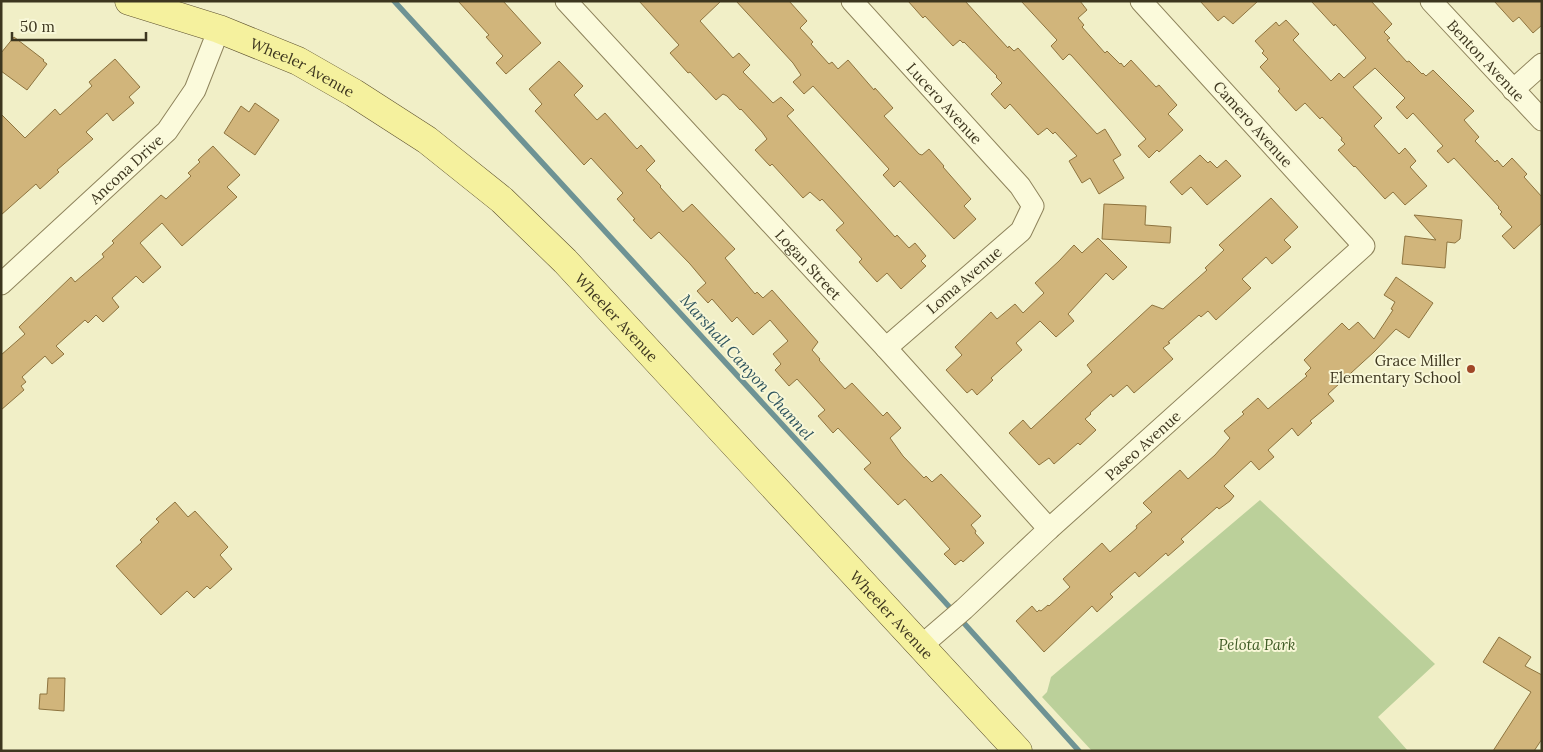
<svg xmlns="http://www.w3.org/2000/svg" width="1543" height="752" font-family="Lora,serif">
<rect width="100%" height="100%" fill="#f1efc7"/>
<polygon fill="#bbd09a" points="1260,500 1435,664 1378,717 1408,751 1092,751 1042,697 1047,692 1051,677"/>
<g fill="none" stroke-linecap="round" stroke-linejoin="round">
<polyline stroke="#6e9394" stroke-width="5.5" points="394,1 944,601 1079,751"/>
</g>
<g fill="#d1b57b" stroke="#8e743f">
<polygon points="458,1 503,1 541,43 506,74 496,63 503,56 486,37 489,35"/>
<polygon points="639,1 721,1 700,21 733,58 739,53 750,65 743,72 773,103 781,97 794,110 787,116 895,237 897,235 909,248 915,243 926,256 921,261 926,266 901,289 887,273 877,282 859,262 862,259 836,230 844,223 822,199 820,201 810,192 803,198 772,164 770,166 755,150 767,139 762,132 741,109 740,110 727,96 723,94 716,100 690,72 688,73 670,53 679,45"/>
<polygon points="736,1 789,1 807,21 800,28 813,42 811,44 829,64 832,62 838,69 848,60 874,90 875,88 893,108 884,116 919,154 922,155 929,149 944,166 943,167 971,199 964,206 976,219 954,239 900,181 894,187 883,175 889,169 813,86 804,94 793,82 801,75 793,63"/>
<polygon points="908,1 965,1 1008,48 1009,46 1014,51 1018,48 1097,134 1105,129 1121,155 1113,160 1124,178 1099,194 1090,178 1082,183 1069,161 1077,156 1055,132 1053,134 1047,128 1038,135 1010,104 1005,109 991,94 1002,83 996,77 997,76 964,42 963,43 960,40 953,46 925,16 923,18"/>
<polygon points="1021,1 1080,1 1087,10 1078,18 1084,25 1082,27 1105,53 1107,51 1120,64 1121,63 1124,67 1131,60 1156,87 1159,85 1177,105 1168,114 1183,130 1159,152 1157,150 1149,158 1138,146 1146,139 1071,55 1069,54 1063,60 1051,46 1057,40"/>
<polygon points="1200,1 1258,1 1233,24 1224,16 1218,21"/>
<polygon points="1311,1 1371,1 1392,24 1384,32 1390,38 1387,40 1407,62 1409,61 1422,74 1423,73 1426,76 1433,70 1474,111 1464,120 1479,137 1475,141 1495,162 1497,160 1503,167 1512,158 1527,174 1524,177 1542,197 1542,223 1514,249 1502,236 1512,227 1500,214 1502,212 1498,208 1499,207 1454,158 1448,163 1437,151 1443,146 1413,113 1407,119 1396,107 1405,98 1375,68 1353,87 1382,118 1374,126 1399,154 1405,148 1416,161 1410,167 1427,186 1405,205 1393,192 1385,199 1355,166 1354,167 1338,150 1345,144 1341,140 1342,138 1322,117 1320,119 1305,103 1296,111 1278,91 1280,89 1260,67 1268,59 1262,53 1264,51 1255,41 1276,22 1279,26 1286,20 1299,34 1293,40 1331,81 1339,73 1344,78 1366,58 1335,24 1334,26"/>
<polygon points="1494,1 1542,1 1542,25 1533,33 1519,17 1513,22"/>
<polygon points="14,37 44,60 43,61 47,64 27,90 1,71 1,53"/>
<polygon points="115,59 140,87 129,97 134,103 113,121 107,113 86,132 93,139 57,170 59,172 40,189 36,184 1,215 1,114 25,138 55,109 60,115 92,86 89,82"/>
<polygon points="559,61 583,86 574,95 597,120 605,113 637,149 641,145 655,161 646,170 661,186 660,187 683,212 692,204 735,249 725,258 755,294 757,292 763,298 772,290 818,342 812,350 820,359 819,360 845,389 852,383 883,416 887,412 901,428 890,438 903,456 924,478 926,476 932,482 941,474 981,516 971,525 976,531 975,533 984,543 963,562 961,560 955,565 944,554 950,549 905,499 898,505 864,469 871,463 838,428 833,433 818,416 825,410 797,379 789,386 775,370 781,364 773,354 788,341 770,320 753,335 737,317 732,322 712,299 708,303 697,291 706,283 690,264 659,232 651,239 633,220 635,219 617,199 623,193 591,158 584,165 535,111 542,104 529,89"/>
<polygon points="255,103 279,120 255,155 224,133 241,106 249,112"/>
<polygon points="213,146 240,175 227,187 237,197 182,246 162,223 140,243 161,267 143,283 136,276 112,298 119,307 103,322 96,315 88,323 85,320 56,346 64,354 52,364 45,356 22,377 26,382 21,386 24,390 1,410 1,355 25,334 19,327 71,277 75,282 104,257 102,254 114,243 112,241 161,195 166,199 191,176 188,173 200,162 198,160"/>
<polygon points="1200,155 1208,163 1210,161 1217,168 1226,160 1241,176 1207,205 1191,187 1182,195 1170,182"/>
<polygon points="1271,198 1298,227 1284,240 1291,247 1272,264 1266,257 1242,279 1251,288 1216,320 1208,311 1201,317 1199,315 1168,342 1170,343 1163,348 1173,359 1134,393 1127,385 1113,397 1111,394 1090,413 1091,414 1085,419 1096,430 1080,445 1078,443 1054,464 1049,458 1039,465 1009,433 1023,420 1031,429 1092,372 1087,365 1152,305 1163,309 1207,270 1205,268 1224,250 1219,245"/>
<polygon points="1104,204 1146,206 1145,225 1171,227 1170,243 1102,239"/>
<polygon points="1414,215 1462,220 1460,239 1455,243 1447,242 1445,268 1402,264 1405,236 1436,240"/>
<polygon points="1098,238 1127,267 1113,280 1106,273 1068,314 1074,321 1056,337 1040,321 1016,343 1022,350 991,378 993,380 977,395 972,389 967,393 946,370 962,355 955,347 991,312 997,319 1015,304 1023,313 1044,293 1035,283 1059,261 1074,245 1082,253"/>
<polygon points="1396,277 1433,303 1409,338 1396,329 1374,352 1328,394 1334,401 1310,421 1312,423 1298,436 1292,428 1268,450 1274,457 1259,470 1251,461 1224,486 1234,496 1230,501 1219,509 1217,507 1181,539 1184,542 1168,556 1166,553 1139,577 1135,572 1110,594 1113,597 1097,612 1092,606 1044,652 1016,621 1032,606 1037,612 1039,610 1041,611 1048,605 1049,606 1070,587 1063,579 1102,543 1110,552 1137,528 1136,526 1152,512 1143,503 1180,470 1188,479 1215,455 1230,438 1224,431 1244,414 1242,412 1258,398 1268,409 1307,376 1305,374 1311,368 1304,360 1342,323 1349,330 1358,322 1374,339 1393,310 1391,309 1395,302 1384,295"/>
<polygon points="175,502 188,517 195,511 228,547 220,555 232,569 210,589 207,586 194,598 187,591 161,615 116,566 142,542 140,540 159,522 156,519"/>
<polygon points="1499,637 1531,657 1525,666 1542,675 1542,739 1534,751 1493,751 1531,692 1483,662"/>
<polygon points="48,678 65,678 64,711 39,709 40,694 47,694"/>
</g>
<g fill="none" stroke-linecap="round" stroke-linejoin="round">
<defs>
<g id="minor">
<path id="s1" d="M566,1L886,348L1049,529"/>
<path id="s2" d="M852,1L1020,186L1033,206L1021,231L886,348"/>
<path id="s3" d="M1431,1L1542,120"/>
<polyline points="1513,90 1542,64"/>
<path id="s4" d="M1,284L167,131L195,90L219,29"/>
<path id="s5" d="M921,646L964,609L1049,529L1364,246L1141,1"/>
</g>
<g id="major">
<path id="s6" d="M129,1L219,29L298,61L354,93L427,140L502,200L565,261L1018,751"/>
</g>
</defs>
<use href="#minor" stroke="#8e835b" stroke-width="23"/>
<use href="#major" stroke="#5c502f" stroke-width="29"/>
<use href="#minor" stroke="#fbfadb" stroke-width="21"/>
<use href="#major" stroke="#f5f19e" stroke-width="28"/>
</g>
<circle fill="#a04727" stroke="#f8f7d7" stroke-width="2" cx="1471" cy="369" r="5"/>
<g text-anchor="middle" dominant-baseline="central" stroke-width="4" stroke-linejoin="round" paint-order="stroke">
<g font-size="15" fill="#3d361f" stroke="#f8f7d7">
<text stroke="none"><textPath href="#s3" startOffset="81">Benton Avenue</textPath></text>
<text stroke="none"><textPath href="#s6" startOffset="186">Wheeler Avenue</textPath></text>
<text stroke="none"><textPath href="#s2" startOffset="138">Lucero Avenue</textPath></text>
<text transform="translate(1253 124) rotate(48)">Camero Avenue</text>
<text stroke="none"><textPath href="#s4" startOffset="170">Ancona Drive</textPath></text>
<text stroke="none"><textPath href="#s1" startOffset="358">Logan Street</textPath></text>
<text transform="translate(964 280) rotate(-41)">Loma Avenue</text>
<text stroke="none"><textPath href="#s6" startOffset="591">Wheeler Avenue</textPath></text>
<text stroke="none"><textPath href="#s5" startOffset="299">Paseo Avenue</textPath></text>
<text stroke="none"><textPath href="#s6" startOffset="996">Wheeler Avenue</textPath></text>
</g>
<g font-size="15" fill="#3d361f" stroke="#f8f7d7" text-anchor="end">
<text x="1461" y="360">Grace Miller<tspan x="1461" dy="17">Elementary School</tspan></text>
</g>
<g font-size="15" font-style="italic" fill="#3f5b25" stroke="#f8f7d7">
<text x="1257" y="644">Pelota Park</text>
</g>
<g font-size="16" font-style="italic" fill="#2e545e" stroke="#f8f7d7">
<text transform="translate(747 367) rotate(48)">Marshall Canyon Channel</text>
</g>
</g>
<rect width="1543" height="752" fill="none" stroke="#3d361f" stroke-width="5"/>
<path d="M12 32v8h134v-8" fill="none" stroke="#3d361f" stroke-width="2.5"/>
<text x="20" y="32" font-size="15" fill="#3d361f" stroke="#f8f7d7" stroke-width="4" paint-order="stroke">50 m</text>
</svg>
